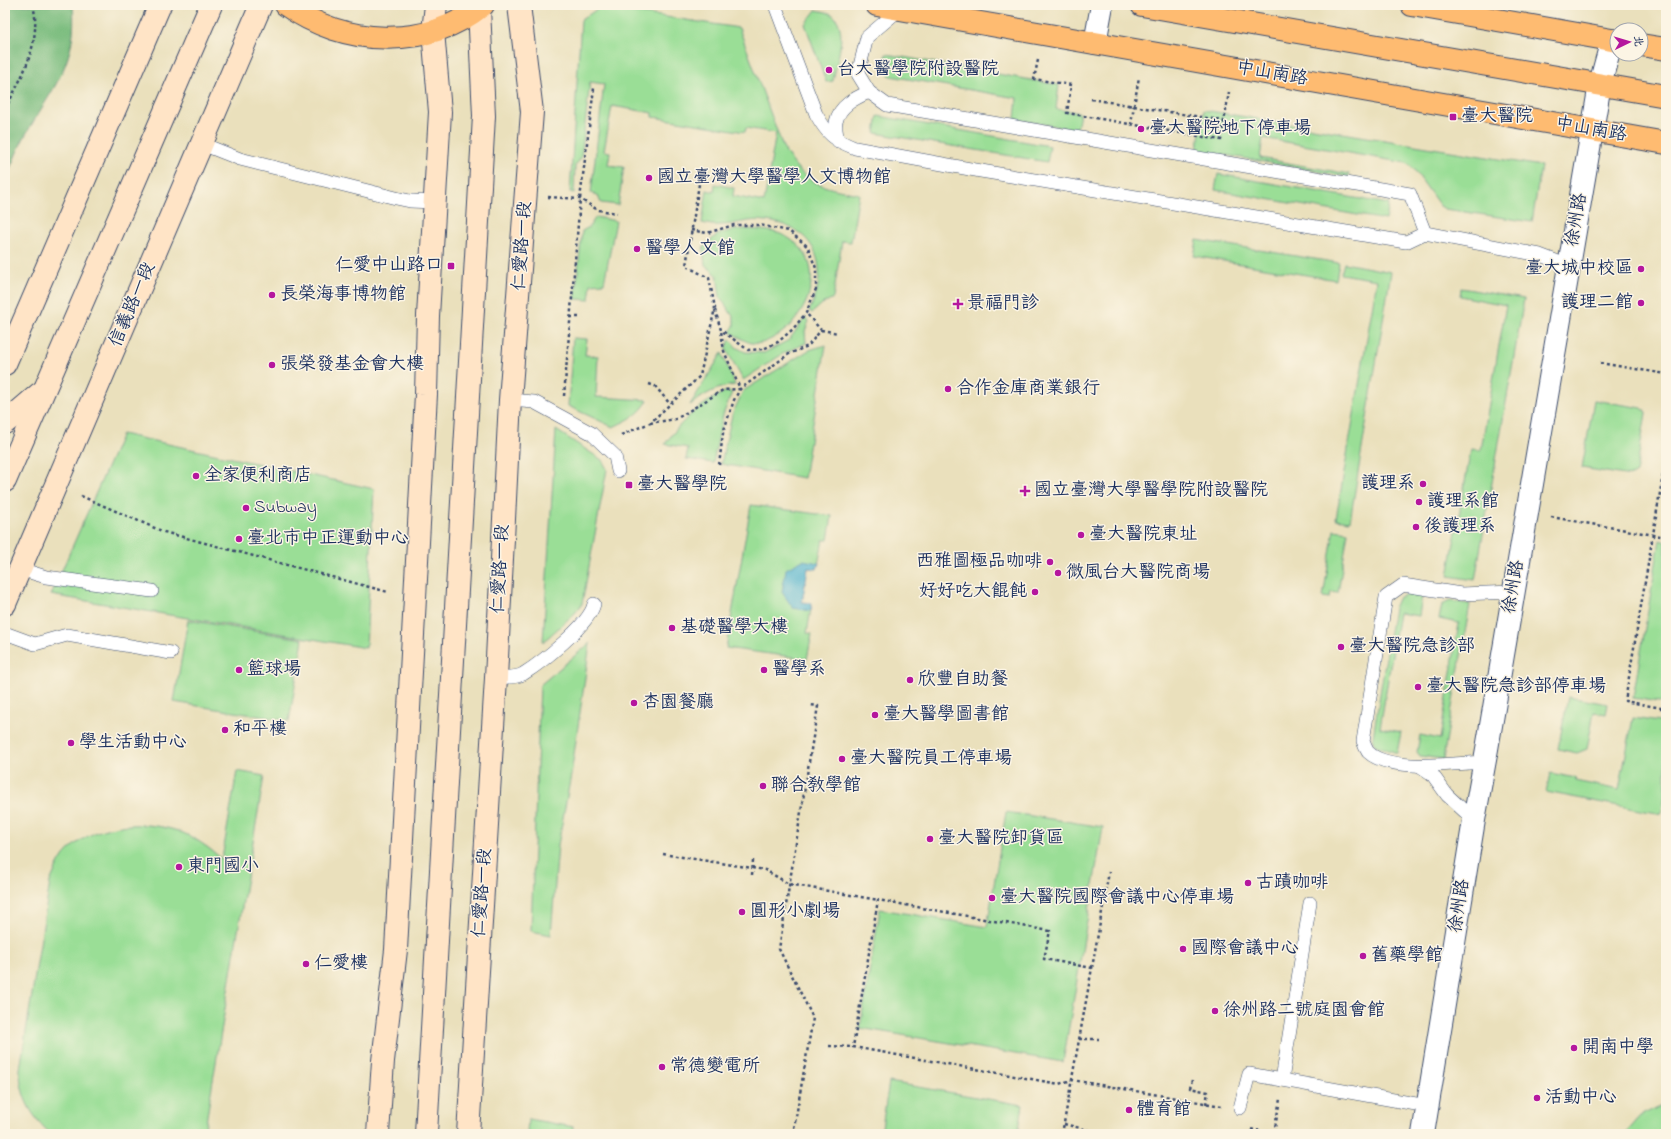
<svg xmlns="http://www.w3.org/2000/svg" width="1671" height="1139" font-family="'Indie Flower','LXGW WenKai TC',sans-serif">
<rect width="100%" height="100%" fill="#fcf5e5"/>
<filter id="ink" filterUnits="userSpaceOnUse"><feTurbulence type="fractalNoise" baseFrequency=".025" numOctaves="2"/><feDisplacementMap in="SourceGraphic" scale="8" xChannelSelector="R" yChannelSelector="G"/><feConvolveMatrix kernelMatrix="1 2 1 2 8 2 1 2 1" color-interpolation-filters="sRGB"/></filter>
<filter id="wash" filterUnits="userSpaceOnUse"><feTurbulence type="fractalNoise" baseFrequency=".012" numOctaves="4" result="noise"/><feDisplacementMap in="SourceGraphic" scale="16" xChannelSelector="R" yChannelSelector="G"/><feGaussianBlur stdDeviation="0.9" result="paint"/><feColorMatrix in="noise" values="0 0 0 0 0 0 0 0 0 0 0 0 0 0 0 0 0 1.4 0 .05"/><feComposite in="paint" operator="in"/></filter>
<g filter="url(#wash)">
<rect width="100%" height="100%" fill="#eae0bc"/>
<g fill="#9ade96" stroke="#5a867a">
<path d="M600,7L739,28L783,147C804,184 820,187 859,194L851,242L842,241L833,298L822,304L812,313L809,311C831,268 817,227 766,221C750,218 736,225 720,225C714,226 707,224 702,223L707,190L714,192L715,184L734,188L733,196L764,202L776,133L746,128L745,132L653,117V113L612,106L604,151L610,152L608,165L624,167L618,205L601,203L598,196L591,193L604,84L590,82L581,158L575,166L574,193L570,192L581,20Z"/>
<path d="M816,10C821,11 829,12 833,15C849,30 836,63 833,81L826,82L805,24Z"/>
<polygon points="886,54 1059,85 1056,109 1080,113 1077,130 1015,119 1017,98 890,76 885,70"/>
<polygon points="1204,110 1541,166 1532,222 1445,209 1440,206 1413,168 1406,163 1263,138 1260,158 1349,174 1349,177 1197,150"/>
<polygon points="878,116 1050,146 1047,162 875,133"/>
<polygon points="1218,174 1389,204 1386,220 1215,190"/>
<polygon points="596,217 616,221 604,283 591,284 589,300 575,299 582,231 589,227"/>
<path d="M745,229C760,230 778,230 790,239C829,264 809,318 775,337C767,341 761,345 752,343C745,342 736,335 730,332L734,326V318L720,297L717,275L705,265L703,248C717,232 725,231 745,229Z"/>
<polygon points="1197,240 1339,263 1336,280 1194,256"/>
<polygon points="1344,263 1391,272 1350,521 1336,519 1377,280 1341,274"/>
<polygon points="1461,288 1524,299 1475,580 1448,576 1471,449 1481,450 1506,305 1460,296"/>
<polygon points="805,318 809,321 805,331 806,343 784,353 743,380 726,349 730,339 736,347 745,352 764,353 789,340"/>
<path d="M573,338L587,339L585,355L598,356L596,397L648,400C640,415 628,420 613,427L568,406Z"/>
<polygon points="826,345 804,478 721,464 732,415 743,391 809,350"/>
<path d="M722,353L735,385C717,387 705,394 690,405Z"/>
<path d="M724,392H732L723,415L713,463L686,459L688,448L665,444C684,418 696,408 724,392Z"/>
<polygon points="1594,400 1642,408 1646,413 1636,473 1631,476 1582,468"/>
<polygon points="556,430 602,460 607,469 582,604 575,613 543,642"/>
<polygon points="122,434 374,489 366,648 51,595"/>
<polygon points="751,505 832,516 828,540 823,540 817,569 808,568 802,602 812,603 807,633 812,634 807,659 726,648"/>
<polygon points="1334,530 1348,532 1338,593 1331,592 1330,598 1323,597"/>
<polygon points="1660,540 1666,542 1666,703 1633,698"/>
<polygon points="1409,594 1422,596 1419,616 1399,613 1380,728 1401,732 1397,753 1375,745 1373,737 1394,608 1399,597"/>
<polygon points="1450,601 1470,604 1443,759 1420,756 1417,752 1420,735 1440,739 1459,623 1439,619 1442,605"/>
<polygon points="188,620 303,639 289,721 174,702"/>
<polygon points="590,643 571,775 558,845 551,935 531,931 540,685"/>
<polygon points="1568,697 1608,704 1606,714 1594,712 1587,749 1577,753 1558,749"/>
<polygon points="1633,718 1666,723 1666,790 1661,814 1546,792 1550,773 1576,778 1575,781 1619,790"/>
<path d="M237,771L264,776L204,1134H51C31,1116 20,1097 20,1069L50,882C54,873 58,863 64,855C91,823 141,819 178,831C195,837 209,848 222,859Z"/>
<polygon points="1006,812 1103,827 1063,1062 860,1028 880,909 987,927"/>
<polygon points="889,1082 1023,1105 1018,1134 881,1134"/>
<polygon points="1666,1103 1666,1134 1624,1134 1640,1116"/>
<polygon points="528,1119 574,1127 573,1134 563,1132 562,1134 527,1134"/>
</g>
<path fill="#7bbd7f" stroke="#4b766e" d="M5,5H73C78,60 55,85 29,129C19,145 13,163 5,179Z"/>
<polygon fill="#4fb2ce" stroke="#357096" points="803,560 819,563 817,569 808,568 802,602 812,603 811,611 793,608 782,592 786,569"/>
</g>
<g filter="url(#ink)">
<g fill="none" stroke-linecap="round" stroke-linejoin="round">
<defs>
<g id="service">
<path d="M775,5L816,114C827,134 834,140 855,148L981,171L1406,242L1425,233L1540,255L1569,266"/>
<polyline points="900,9 867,37 858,74 869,92 887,105 1410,194 1425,233"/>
<path d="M838,141C837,136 835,128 836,122C839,106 855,98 869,92"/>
<polyline points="202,144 240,159 396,198 410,201 434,202"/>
<polyline points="510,400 534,402 591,433 615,456 618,471"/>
<polyline points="20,569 46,577 152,591"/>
<polyline points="5,633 35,644 67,635 171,653"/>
<path d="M496,678C504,677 516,678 523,674C541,663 590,624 594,604"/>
<path d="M1485,762C1456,763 1390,773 1368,752C1366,749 1364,744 1363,741L1386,597L1403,585L1461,594L1513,592"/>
<polyline points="1420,766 1432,774 1447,795 1474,820"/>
<polyline points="1282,1080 1310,903"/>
<polyline points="1240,1108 1249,1074 1427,1106"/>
</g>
<g id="minor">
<polyline points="1095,43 1102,5"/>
<polyline points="1423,1134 1474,820 1487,749 1600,84 1612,40"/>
</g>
<g id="secondary">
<polyline points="5,364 160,5"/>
<polyline points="5,423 40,393"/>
<polyline points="5,481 211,5"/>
<polyline points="5,604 261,5"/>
<polyline points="378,1134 383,1061 396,950 426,394 428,316 440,112 433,31 436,5"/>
<polyline points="426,1134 484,116 479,8 477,5"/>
<polyline points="468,1134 496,678 510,400 532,112 519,5"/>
</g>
<g id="primary">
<path d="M286,5C344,46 426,51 483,5"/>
<polyline points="877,5 1666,143"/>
<polyline points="1142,5 1666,96"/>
<polyline points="1412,5 1617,41"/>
<polyline points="1641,45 1666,49"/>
</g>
</defs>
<use href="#service" stroke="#3a4a6c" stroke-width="14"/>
<use href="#minor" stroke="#3a4a6c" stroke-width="24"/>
<use href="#secondary" stroke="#3a4a6c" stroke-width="24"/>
<use href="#primary" stroke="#3a4a6c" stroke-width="24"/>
<g stroke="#3a4a6c" stroke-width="2.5" stroke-dasharray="3 3" stroke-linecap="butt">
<polyline points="1038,60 1034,79 1071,85 1067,113 1221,140 1229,92"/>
<polyline points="1091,99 1134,106 1131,124"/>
<polyline points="1128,105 1224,121"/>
<polyline points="1134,106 1139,77"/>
<path d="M5,109C22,78 42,41 33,5"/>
<polyline points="548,197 580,199 598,210 617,213"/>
<polyline points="691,230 707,233 734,225 759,225 789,231 807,246 816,268 816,289 806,313 793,329 778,342 763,349 748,350 721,330 715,310"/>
<polyline points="570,317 580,317"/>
<polyline points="821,330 838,333"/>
<polyline points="1600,363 1666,374"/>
<polyline points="649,384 655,386 670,404"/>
<polyline points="564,396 580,199 594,88"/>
<polyline points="650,423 676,419 723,390 740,389 724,351 721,331"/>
<polyline points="621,435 650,423 700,376 715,308 709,278 686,266 699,184"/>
<polyline points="719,465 723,433 734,400 740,389 789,354 808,346 821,330 806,313"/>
<polyline points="1663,475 1625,701 1666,709"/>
<polyline points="81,496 164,532 388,592"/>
<polyline points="1551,517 1666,537"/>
<polyline points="663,854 765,870 789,884 878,900"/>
<polyline points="752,875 753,860"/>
<polyline points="1092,968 1109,872"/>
<polyline points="1079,1039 1099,1039"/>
<polyline points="829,1046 853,1047"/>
<polyline points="1192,1080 1190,1088 1208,1092 1206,1104"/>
<polyline points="1064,1124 1088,1130"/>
<polyline points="793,1134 813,1018 779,949 818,706 810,705"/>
<polyline points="1062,1134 1092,968 1044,959 1050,931 878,900 853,1047 1059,1084 1072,1080 1222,1106"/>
<polyline points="1250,1134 1250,1129 1274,1133 1280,1099"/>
</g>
<use href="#service" stroke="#fff" stroke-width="13"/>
<use href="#minor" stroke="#fff" stroke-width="22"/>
<use href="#secondary" stroke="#ffe4c6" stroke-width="22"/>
<use href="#primary" stroke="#febb71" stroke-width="22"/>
</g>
</g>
<g fill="#b5179e" stroke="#fcf5e5" stroke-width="1.5">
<circle cx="829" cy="70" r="4"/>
<rect x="1449" y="113" width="8" height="8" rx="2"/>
<circle cx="1141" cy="129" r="4"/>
<circle cx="649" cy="178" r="4"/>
<circle cx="637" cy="249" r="4"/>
<rect x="447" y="262" width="8" height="8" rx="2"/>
<circle cx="1641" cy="269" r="4"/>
<circle cx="272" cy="295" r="4"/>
<circle cx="1641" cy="303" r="4"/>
<path d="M956 298h4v4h4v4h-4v4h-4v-4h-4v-4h4z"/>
<circle cx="272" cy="365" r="4"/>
<circle cx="948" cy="389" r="4"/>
<circle cx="196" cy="476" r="4"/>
<circle cx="1423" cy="484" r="4"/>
<rect x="625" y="481" width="8" height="8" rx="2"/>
<path d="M1023 485h4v4h4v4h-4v4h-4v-4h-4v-4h4z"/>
<circle cx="1419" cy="502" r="4"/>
<circle cx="246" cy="508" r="4"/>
<circle cx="1416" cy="527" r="4"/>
<circle cx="1081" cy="535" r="4"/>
<circle cx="239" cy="539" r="4"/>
<circle cx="1050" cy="562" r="4"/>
<circle cx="1058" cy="573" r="4"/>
<circle cx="1035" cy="592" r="4"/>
<circle cx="672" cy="628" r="4"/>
<circle cx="1341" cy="647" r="4"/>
<circle cx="239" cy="670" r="4"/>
<circle cx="764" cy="670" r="4"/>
<circle cx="910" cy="680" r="4"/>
<circle cx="1418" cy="687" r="4"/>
<circle cx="634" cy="703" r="4"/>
<circle cx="875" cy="715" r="4"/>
<circle cx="225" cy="730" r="4"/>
<circle cx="71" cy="743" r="4"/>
<circle cx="842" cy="759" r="4"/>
<circle cx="763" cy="786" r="4"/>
<circle cx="930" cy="839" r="4"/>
<circle cx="179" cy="867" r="4"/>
<circle cx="1248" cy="883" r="4"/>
<circle cx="992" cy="898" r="4"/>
<circle cx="742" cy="912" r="4"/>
<circle cx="1183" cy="949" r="4"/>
<circle cx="1363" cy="956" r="4"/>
<circle cx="306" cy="964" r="4"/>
<circle cx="1215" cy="1011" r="4"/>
<circle cx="1574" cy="1048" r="4"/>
<circle cx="662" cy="1067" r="4"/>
<circle cx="1537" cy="1098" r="4"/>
<circle cx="1129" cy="1110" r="4"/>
</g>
<g text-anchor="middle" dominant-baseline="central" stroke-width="3" stroke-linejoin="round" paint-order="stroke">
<g font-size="18" fill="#1b2f5e" stroke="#fcf5e5" text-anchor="start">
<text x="837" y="70">台大醫學院附設醫院</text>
<text x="1461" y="117">臺大醫院</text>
<text x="1149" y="129">臺大醫院地下停車場</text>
<text x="657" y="178">國立臺灣大學醫學人文博物館</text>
<text x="645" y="249">醫學人文館</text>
<text x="443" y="266" text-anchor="end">仁愛中山路口</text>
<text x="1633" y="269" text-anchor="end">臺大城中校區</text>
<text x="280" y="295">長榮海事博物館</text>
<text x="1633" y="303" text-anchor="end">護理二館</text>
<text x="967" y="304">景福門診</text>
<text x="280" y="365">張榮發基金會大樓</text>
<text x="956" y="389">合作金庫商業銀行</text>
<text x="204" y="476">全家便利商店</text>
<text x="1415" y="484" text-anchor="end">護理系</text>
<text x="637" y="485">臺大醫學院</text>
<text x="1034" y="491">國立臺灣大學醫學院附設醫院</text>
<text x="1427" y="502">護理系館</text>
<text x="254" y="508">Subway</text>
<text x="1424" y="527">後護理系</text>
<text x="1089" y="535">臺大醫院東址</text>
<text x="247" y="539">臺北市中正運動中心</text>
<text x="1042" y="562" text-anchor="end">西雅圖極品咖啡</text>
<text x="1066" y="573">微風台大醫院商場</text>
<text x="1027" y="592" text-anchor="end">好好吃大餛飩</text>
<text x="680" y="628">基礎醫學大樓</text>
<text x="1349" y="647">臺大醫院急診部</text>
<text x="247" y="670">籃球場</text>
<text x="772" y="670">醫學系</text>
<text x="918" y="680">欣豐自助餐</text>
<text x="1426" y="687">臺大醫院急診部停車場</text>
<text x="642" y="703">杏園餐廳</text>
<text x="883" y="715">臺大醫學圖書館</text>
<text x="233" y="730">和平樓</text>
<text x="79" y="743">學生活動中心</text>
<text x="850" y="759">臺大醫院員工停車場</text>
<text x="771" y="786">聯合教學館</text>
<text x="938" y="839">臺大醫院卸貨區</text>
<text x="187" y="867">東門國小</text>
<text x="1256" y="883">古蹟咖啡</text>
<text x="1000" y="898">臺大醫院國際會議中心停車場</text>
<text x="750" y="912">圓形小劇場</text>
<text x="1191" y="949">國際會議中心</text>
<text x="1371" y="956">舊藥學館</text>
<text x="314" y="964">仁愛樓</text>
<text x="1223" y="1011">徐州路二號庭園會館</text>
<text x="1582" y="1048">開南中學</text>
<text x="670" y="1067">常德變電所</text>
<text x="1545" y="1098">活動中心</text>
<text x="1137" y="1110">體育館</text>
</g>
<g font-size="18" fill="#1b2f5e" stroke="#fcf5e5">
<text transform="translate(1272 74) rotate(10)">中山南路</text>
<text transform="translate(1591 130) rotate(10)">中山南路</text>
<text transform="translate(1577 220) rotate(-80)">徐州路</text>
<text transform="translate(523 246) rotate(-86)">仁愛路一段</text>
<text transform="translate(133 305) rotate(-67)">信義路一段</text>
<text transform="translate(501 569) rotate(-87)">仁愛路一段</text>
<text transform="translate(1514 587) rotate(-80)">徐州路</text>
<text transform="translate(483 893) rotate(-86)">仁愛路一段</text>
<text transform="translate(1460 906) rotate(-81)">徐州路</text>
</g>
</g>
<rect width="1671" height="1139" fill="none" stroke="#fcf5e5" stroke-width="20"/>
<g transform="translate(1629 42) rotate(85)"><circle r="19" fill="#fcf5e5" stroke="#a2a6af"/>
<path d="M0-3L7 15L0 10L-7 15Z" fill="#b5179e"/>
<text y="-6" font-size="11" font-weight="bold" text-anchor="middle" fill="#1b2f5e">北</text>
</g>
</svg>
